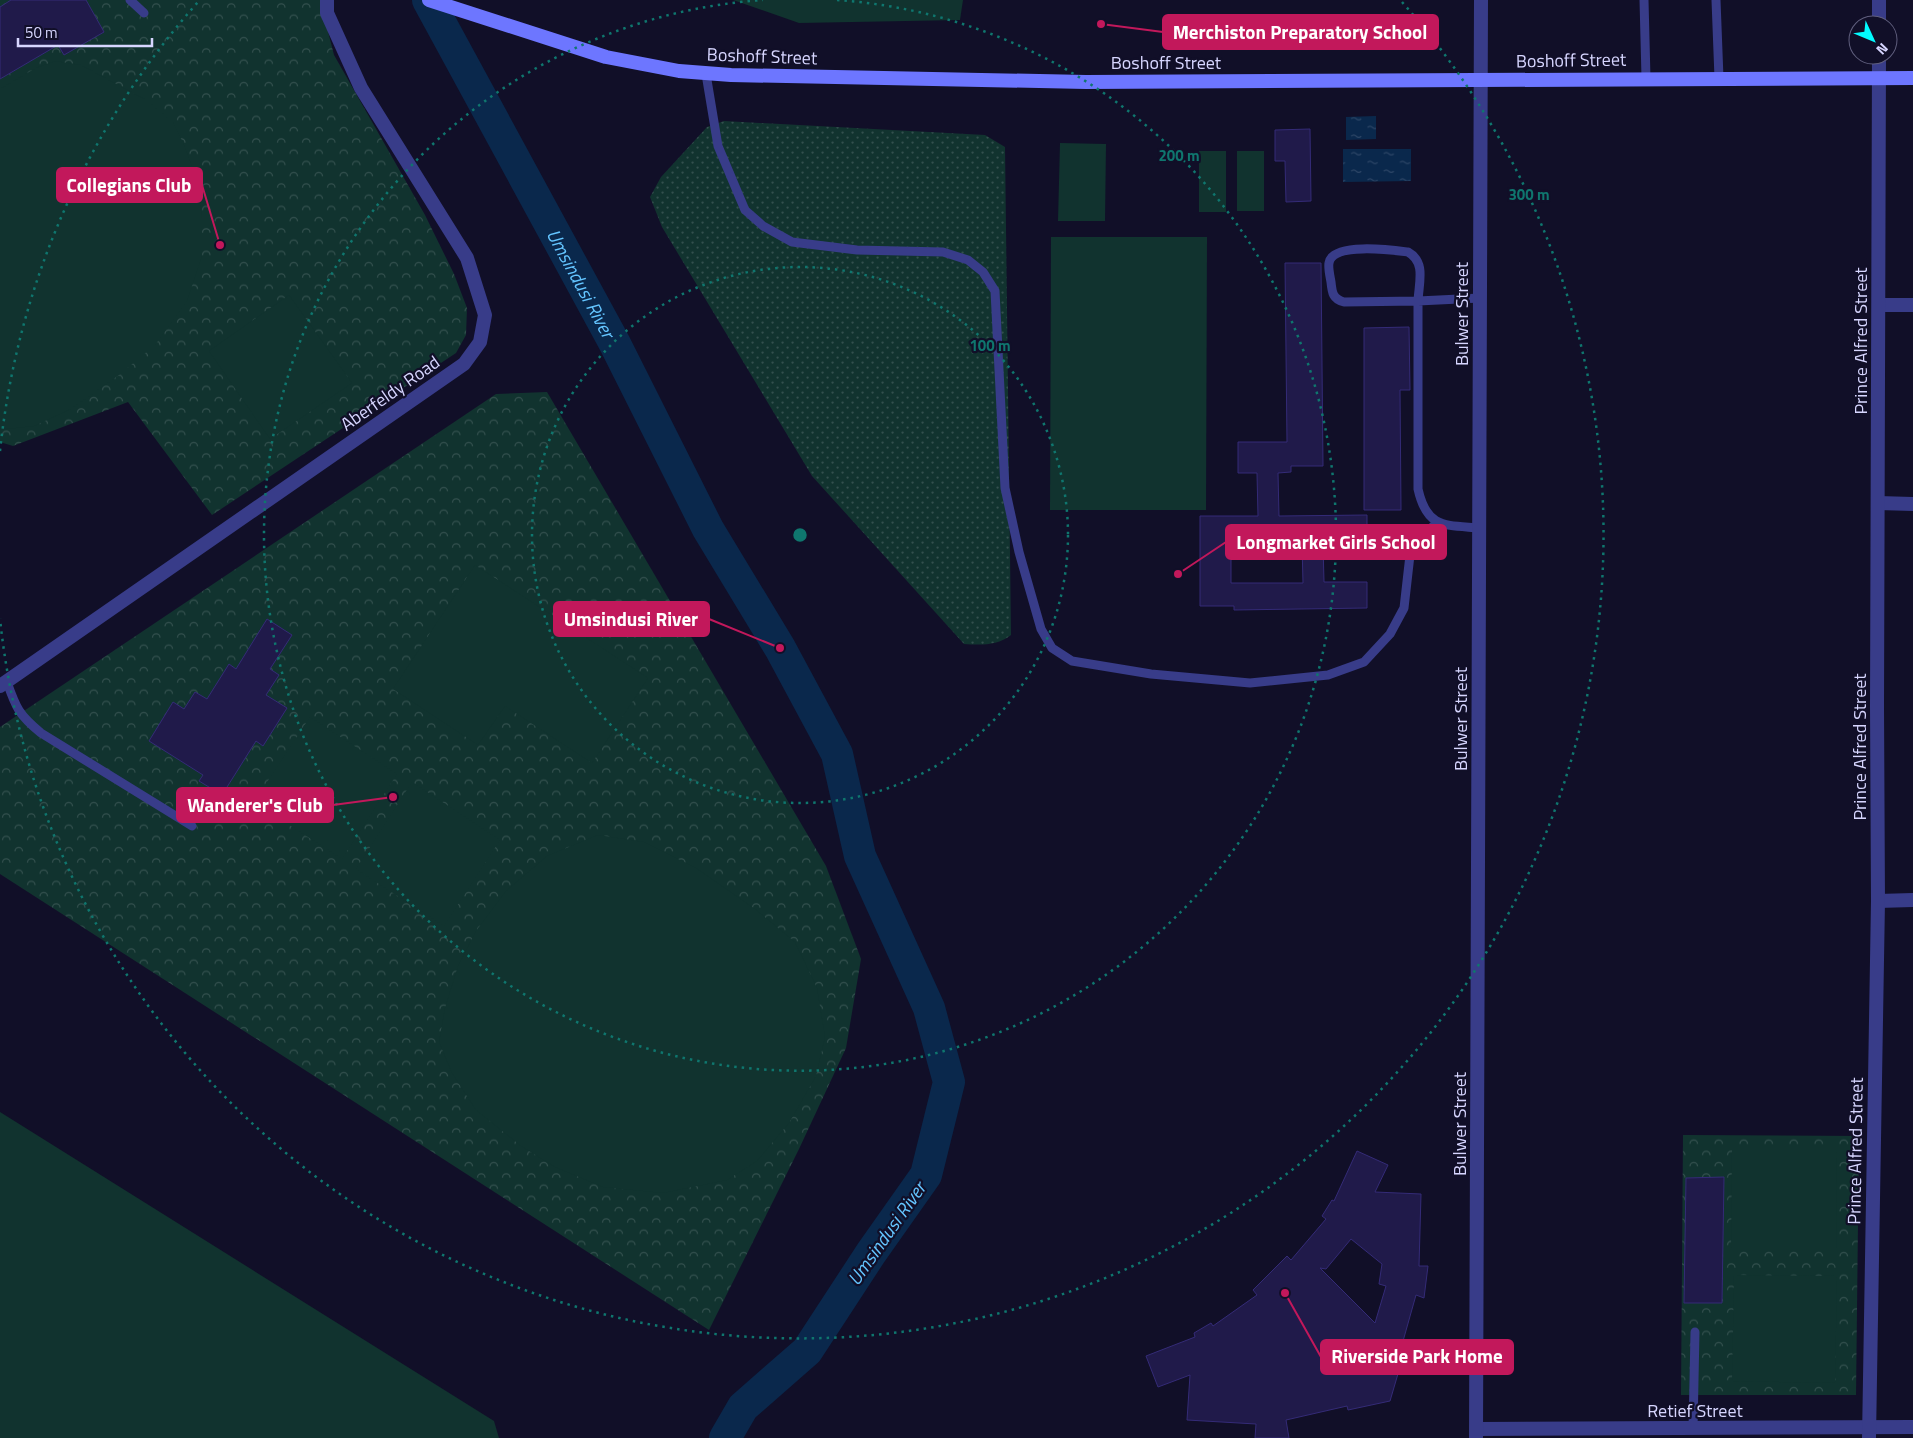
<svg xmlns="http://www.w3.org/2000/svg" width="1913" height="1438" font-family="'Titillium Web',sans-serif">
<defs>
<pattern id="grass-dots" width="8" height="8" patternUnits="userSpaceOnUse" patternTransform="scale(1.25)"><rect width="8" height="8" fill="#11332f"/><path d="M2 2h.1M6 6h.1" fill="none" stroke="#33504e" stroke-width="1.8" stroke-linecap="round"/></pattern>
<pattern id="park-crowns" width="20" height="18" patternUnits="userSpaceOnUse" patternTransform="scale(1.25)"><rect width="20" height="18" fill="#11332f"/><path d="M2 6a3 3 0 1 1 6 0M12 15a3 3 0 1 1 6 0" fill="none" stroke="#33504e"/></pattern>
<pattern id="water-ripples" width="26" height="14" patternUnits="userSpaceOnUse" patternTransform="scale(1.25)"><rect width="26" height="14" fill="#0a284c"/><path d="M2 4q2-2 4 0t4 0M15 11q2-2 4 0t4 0" fill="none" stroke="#2d4667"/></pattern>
</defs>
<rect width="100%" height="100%" fill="#110f28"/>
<path fill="url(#grass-dots)" d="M724,121L985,135L1005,147L1011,635C997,646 981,645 964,644L812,476L662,227L650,197L661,177L707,127Z"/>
<g fill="url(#park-crowns)">
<polygon points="0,0 320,0 334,55 425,215 454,274 467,308 466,335 456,353 212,515 128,402 13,446 0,442"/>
<polygon points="547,392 826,866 861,959 846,1048 799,1149 709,1330 0,874 0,727 496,394"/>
<polygon points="1683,1135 1859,1136 1856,1395 1681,1395"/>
</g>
<g fill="#11332f">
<polygon points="733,0 963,0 960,20 799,23"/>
<polygon points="55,61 81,65 146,100 173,122 184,145 196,177 202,218 202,256 187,301 155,345 119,375 71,409 34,426 7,429 0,428 0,89 36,68"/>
<polygon points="1060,143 1106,144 1105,221 1058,221"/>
<rect x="1199" y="151" width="27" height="61"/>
<rect x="1237" y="151" width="27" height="60"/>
<polygon points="1051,237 1207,237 1206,510 1050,510"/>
<polygon points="289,295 352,383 270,439 209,351"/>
<polygon points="475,565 648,678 592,763 505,706 478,745 393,689"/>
<polygon points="310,717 397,774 342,859 254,802"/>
<polygon points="412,782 500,840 444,926 356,869"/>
<polygon points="598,835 644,842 696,868 755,909 795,942 817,988 825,1037 816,1076 789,1123 757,1161 727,1180 663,1193 603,1187 555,1167 521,1146 476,1110 452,1073 439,1042 445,1008 458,966 476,931 506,891 547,856"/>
<polygon points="0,1112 494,1421 499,1438 0,1438"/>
<polygon points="1732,1149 1837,1149 1836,1251 1731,1251"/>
<polygon points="1734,1275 1837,1276 1835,1383 1732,1381"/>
</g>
<g fill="url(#water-ripples)">
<polygon points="1376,116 1376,139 1346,140 1346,117"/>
<polygon points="1411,149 1411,181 1343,182 1343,149"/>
</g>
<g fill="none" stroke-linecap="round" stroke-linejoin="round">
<path stroke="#0a284c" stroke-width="32" id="s1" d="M428,0L615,344L708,529L780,648L837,754L860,856L929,1008L949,1082L926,1175L871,1253L807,1351L743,1407L725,1438"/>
</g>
<g fill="#201a4a" stroke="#342b77" fill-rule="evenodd">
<polygon points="11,0 86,0 104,32 64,55 58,45 0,79 0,7"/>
<polygon points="1310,129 1311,201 1286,202 1285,161 1275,161 1275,130"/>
<path d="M1285,263H1321L1323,466H1291V472L1278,473L1279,516L1367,515V544H1323L1324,582H1367V608L1234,610V606H1200V516H1258L1257,473H1238V442H1287ZM1302,544L1303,583H1231V545Z"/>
<polygon points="1409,327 1410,390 1400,390 1401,510 1364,510 1364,328"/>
<polygon points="267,619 292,635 270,669 279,675 266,695 287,708 263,746 256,741 222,795 199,781 203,775 149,741 173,702 184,709 195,692 207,699 229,664 236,669"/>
<path d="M1357,1151L1388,1165L1375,1192L1421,1194L1419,1266H1428L1424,1298L1416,1295L1396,1366L1400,1367L1390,1401L1348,1410L1347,1406L1286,1420L1289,1438H1255L1256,1424L1187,1420L1190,1375L1158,1387L1146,1356L1195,1337L1194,1333L1211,1323L1213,1326L1257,1295L1253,1290L1287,1256L1291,1260L1326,1219L1322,1216L1332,1200L1334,1201ZM1351,1239L1382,1264L1379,1284L1386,1286L1375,1323L1320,1268L1326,1269Z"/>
<polygon points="1724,1177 1722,1303 1684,1303 1686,1178"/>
</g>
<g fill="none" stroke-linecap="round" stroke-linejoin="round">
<g stroke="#383c89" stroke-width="9">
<polyline points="130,0 144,13"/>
<polyline points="1644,0 1646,78"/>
<polyline points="1716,0 1719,78"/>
<polyline points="706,74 718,146 745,210 763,226 792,242 857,250 943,252 968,260 983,272 995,291 1005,488 1019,552 1041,629 1052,648 1072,661 1151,674 1250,683 1328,675 1364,662 1390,634 1404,608 1410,555 1415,542 1437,523"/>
<path d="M1480,528C1445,525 1427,529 1418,489V301L1344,302C1333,299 1332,293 1331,282C1330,276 1328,268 1329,263C1332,242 1392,250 1408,252C1426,262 1419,282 1418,301L1480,298"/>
<path d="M7,682C16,708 19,715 41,733L192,826"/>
<polyline points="1693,1429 1695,1332"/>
</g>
<g stroke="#383c89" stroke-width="14">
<polyline points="1879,25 1879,0"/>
<polyline points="1879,305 1913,305"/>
<polyline points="1878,503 1913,504"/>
<polyline points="0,686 464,364 480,342 485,315 467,258 361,88 327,13 327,0"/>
<polyline points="1878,901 1913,900"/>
<polyline points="1477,1429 1913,1427"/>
<polyline points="1476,1438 1481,0"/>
<polyline points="1869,1438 1878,901 1877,706 1879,55"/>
</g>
<polyline stroke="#6d76ff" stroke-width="14" points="429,0 606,57 679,71 731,75 1086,82 1913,78"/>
</g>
<g fill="none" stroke="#0f766e" stroke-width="2.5" stroke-dasharray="2.5 5">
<circle cx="800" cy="535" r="268"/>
<path d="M837 0A536 536 0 1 1 763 0"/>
<path d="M0 451A804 804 0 0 1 198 2M1402 2A804 804 0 1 1 0 619"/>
</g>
<g text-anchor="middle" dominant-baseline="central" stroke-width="4.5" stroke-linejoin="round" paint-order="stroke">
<g font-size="18" fill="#d7d6ff" stroke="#110f28">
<text transform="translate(762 56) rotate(2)">Boshoff Street</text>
<text transform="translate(1571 60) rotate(-1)">Boshoff Street</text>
<text x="1166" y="62">Boshoff Street</text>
<text transform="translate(1461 314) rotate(-90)">Bulwer Street</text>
<text transform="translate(1860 341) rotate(-90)">Prince Alfred Street</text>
<text transform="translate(390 393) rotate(-35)">Aberfeldy Road</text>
<text transform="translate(1460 719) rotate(-90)">Bulwer Street</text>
<text transform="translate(1859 747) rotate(-90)">Prince Alfred Street</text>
<text transform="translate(1459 1124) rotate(-90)">Bulwer Street</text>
<text transform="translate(1855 1151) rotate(-89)">Prince Alfred Street</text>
<text x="1695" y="1410">Retief Street</text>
</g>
<g font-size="19" font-style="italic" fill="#64c5ff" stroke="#110f28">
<text stroke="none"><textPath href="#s1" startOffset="322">Umsindusi River</textPath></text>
<text transform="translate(886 1233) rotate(-55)">Umsindusi River</text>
</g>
</g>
<circle cx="800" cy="535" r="8" fill="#0f766e" stroke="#110f28" stroke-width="2.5"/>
<g font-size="15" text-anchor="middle" font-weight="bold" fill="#0f766e" stroke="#110f28" stroke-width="4.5" stroke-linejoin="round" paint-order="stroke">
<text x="1179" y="161">200 m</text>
<text x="1529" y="200">300 m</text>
<text x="990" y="351">100 m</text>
</g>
<path fill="none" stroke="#c2185b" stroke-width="2" d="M1101 24L1163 32M220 245L202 185M1178 574L1226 542M780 648L709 619M393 797L333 805M1285 1293L1321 1357"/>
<g fill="#c2185b" stroke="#110f28" stroke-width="2">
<circle cx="1101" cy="24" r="5"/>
<circle cx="220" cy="245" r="5"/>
<circle cx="1178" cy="574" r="5"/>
<circle cx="780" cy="648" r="5"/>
<circle cx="393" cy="797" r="5"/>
<circle cx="1285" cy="1293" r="5"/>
</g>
<g fill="#c2185b" stroke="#c2185b" stroke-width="2">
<rect x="1163" y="15" width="275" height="34" rx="5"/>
<rect x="57" y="168" width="145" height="34" rx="5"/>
<rect x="1226" y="525" width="220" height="34" rx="5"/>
<rect x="554" y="602" width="155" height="34" rx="5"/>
<rect x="177" y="788" width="156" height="34" rx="5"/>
<rect x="1321" y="1340" width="192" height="34" rx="5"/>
</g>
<g font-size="19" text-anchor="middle" font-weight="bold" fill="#fff">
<text x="1300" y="39">Merchiston Preparatory School</text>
<text x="129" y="192">Collegians Club</text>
<text x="1336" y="549">Longmarket Girls School</text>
<text x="631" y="626">Umsindusi River</text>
<text x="255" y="812">Wanderer's Club</text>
<text x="1417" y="1363">Riverside Park Home</text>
</g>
<g transform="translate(1873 40) rotate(134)"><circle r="24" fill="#110f28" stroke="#605f7e"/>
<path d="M0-4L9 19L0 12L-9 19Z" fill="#02fbff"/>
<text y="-8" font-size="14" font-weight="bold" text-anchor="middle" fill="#d7d6ff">N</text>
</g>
<path d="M18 38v8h134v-8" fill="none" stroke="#d7d6ff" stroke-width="2.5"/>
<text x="25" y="38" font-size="15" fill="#d7d6ff" stroke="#110f28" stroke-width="4" paint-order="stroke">50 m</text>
</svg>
